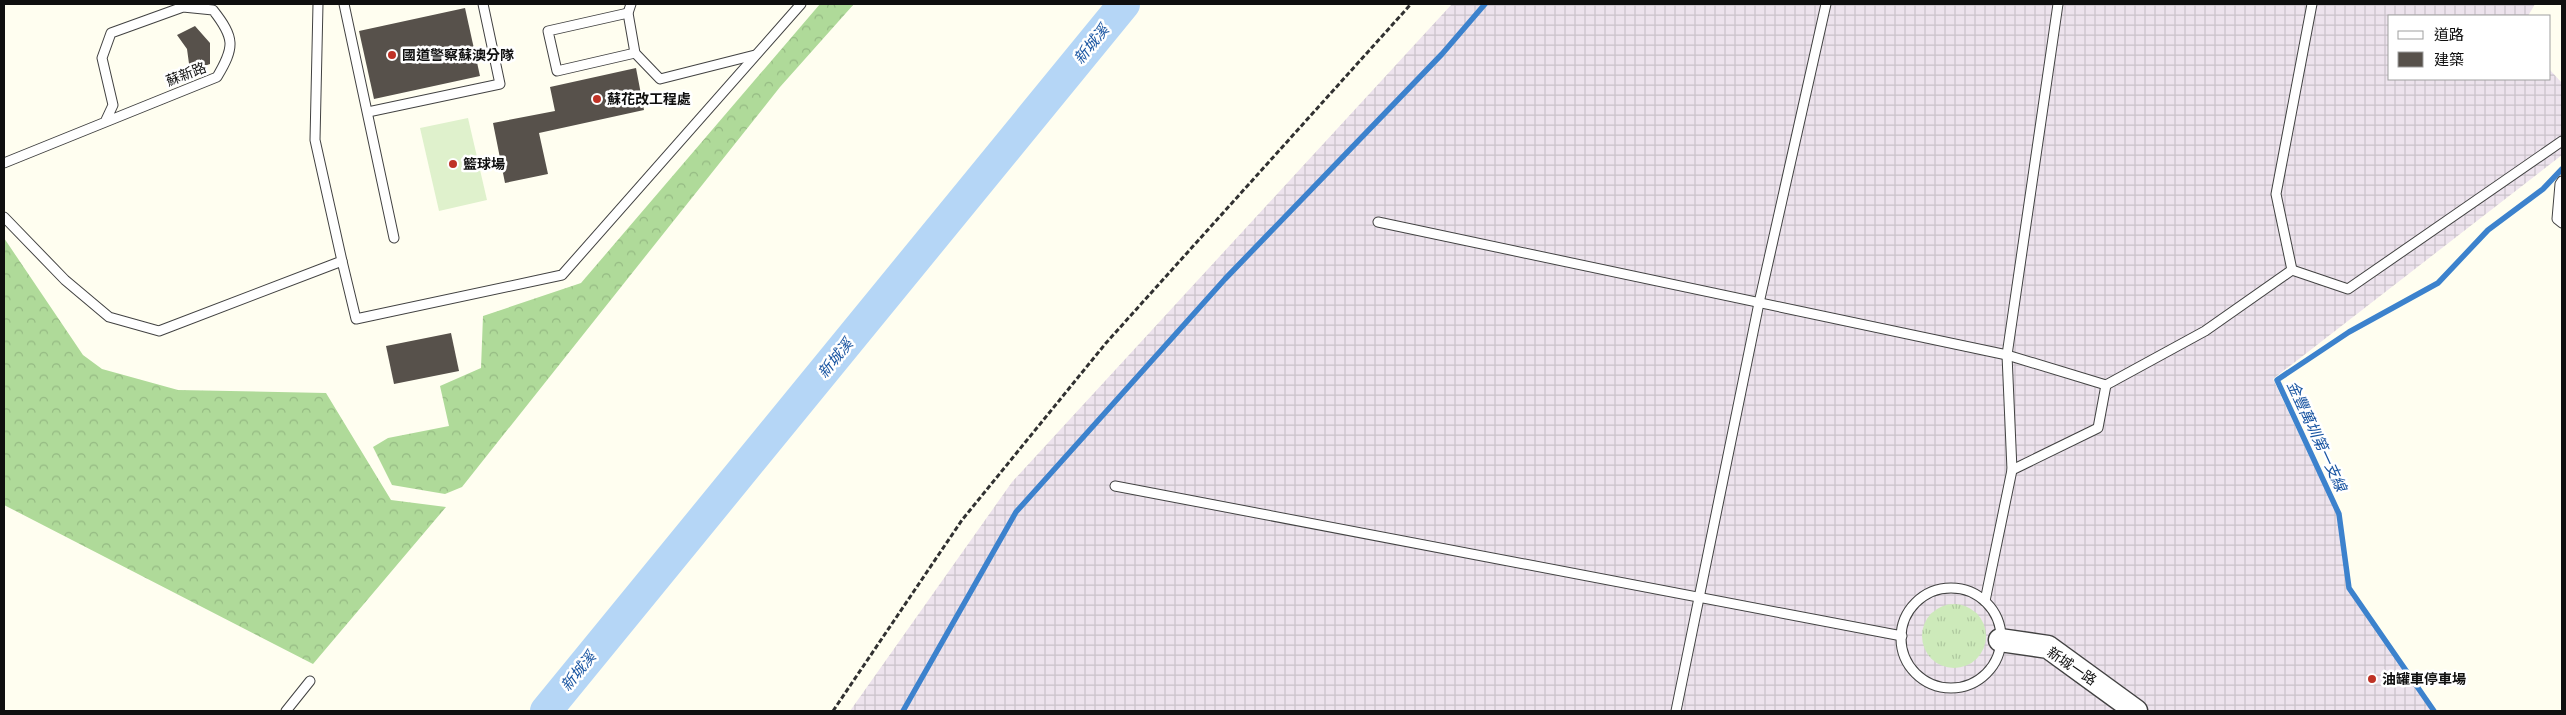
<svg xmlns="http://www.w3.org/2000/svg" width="2566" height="715" font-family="'Source Serif 4','Noto Sans TC',serif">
<defs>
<pattern id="industrial-grid" width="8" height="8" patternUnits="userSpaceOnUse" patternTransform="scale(1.25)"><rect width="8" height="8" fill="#ede3ed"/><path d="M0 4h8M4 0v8" fill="none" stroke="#cac2ca"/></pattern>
<pattern id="grass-tufts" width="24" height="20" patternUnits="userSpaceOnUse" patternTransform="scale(1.25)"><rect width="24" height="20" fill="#cdeaba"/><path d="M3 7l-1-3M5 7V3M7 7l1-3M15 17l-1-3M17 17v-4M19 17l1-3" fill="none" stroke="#afc89f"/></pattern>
<pattern id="forest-crowns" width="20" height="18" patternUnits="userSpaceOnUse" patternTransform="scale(1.25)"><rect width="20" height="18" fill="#afda99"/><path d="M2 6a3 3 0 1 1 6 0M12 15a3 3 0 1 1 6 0" fill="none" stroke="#95ba83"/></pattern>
</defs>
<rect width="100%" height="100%" fill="#fffef0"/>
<polygon fill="url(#industrial-grid)" points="1452,4 2535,4 2528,16 2390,16 2390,79 2550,79 2550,70 2562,83 2562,155 2273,379 2337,514 2350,592 2435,711 850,711 1012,482"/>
<circle fill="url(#grass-tufts)" cx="1954" cy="636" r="32"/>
<g fill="url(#forest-crowns)">
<polygon points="820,4 854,4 780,87 462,487 445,494 392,485 373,447 388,438 449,426 440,386 481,368 483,316 581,283"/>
<polygon points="4,238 83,355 102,369 178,390 326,393 391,500 446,507 313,664 4,505"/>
</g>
<polygon fill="#dff1cc" points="468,118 487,200 439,211 420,128"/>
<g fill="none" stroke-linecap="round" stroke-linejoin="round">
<g stroke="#3c82cd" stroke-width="5.5">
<polyline points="903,711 1016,512 1225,279 1442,54 1485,4"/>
<polyline points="2434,711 2349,588 2339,514 2277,380 2349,332 2438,283 2488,230 2543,189 2562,169"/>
</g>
<polyline stroke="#b5d6f6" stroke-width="32" points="546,711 1124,4"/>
</g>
<g fill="#57514b">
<polygon points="465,8 480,76 374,99 359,31"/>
<polygon points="195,26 210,43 210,64 190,71 187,49 177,35"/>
<polygon points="636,68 644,110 539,133 548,174 505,183 493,123 555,111 550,87"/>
<polygon points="451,333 459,371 394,384 386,346"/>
</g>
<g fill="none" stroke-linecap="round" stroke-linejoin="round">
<defs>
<g id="service">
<polyline points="344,4 394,238"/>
<polyline points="631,4 628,13 635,53 660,79 755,55"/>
<polyline points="628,13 548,31 557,71 635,53"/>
<polyline points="368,112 500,84 483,4"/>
<path d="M4,163L217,77C235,47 235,38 213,10L183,7L111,33L102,58L113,105L106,120"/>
<polyline points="2562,181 2560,184 2557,219 2562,223"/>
<polyline points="4,217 65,280 109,317 159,331 342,261 315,140 318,4"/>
<polyline points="1378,222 2007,355 2106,385"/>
<polyline points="342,261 356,319 562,275 801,4"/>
<polyline points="2292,270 2348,289 2562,141"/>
<polyline points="2012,470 2098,428 2106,385 2205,331 2292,270 2276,194 2312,4"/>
<polyline points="1115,486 1902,636"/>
<circle cx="1951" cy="638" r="50"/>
<polyline points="1985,601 2012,470 2007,355 2058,4"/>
<polyline points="286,711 310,681"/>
<polyline points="1676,711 1759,303 1826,4"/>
</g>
<polyline id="tertiary" points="2000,640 2048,647 2136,711"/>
</defs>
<use href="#service" stroke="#424242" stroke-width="11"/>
<use href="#tertiary" stroke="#424242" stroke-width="25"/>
<polyline stroke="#313131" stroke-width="3" stroke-dasharray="5 2.5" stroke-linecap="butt" points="833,711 962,520 1106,343 1411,4"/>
<use href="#service" stroke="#fff" stroke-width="9"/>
<use href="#tertiary" stroke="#fff" stroke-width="22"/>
</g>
<g fill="#bf3226" stroke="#fff" stroke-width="2">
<circle cx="392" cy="55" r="5"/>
<circle cx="597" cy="99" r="5"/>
<circle cx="453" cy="164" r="5"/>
<circle cx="2372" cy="679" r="5"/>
</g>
<g text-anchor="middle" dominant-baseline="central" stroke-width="5" stroke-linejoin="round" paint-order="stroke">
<g font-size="14" font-weight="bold" fill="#0f0f0f" stroke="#fff" text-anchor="start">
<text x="402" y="55">國道警察蘇澳分隊</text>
<text x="607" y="99">蘇花改工程處</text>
<text x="463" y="164">籃球場</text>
<text x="2382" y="679">油罐車停車場</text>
</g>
<g font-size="14" fill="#0f0f0f" stroke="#fff">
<text transform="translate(186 74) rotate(-21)">蘇新路</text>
<text transform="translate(2072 666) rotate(34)">新城一路</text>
</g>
<g font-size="15" font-style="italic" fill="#1854a1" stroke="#fff">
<text transform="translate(1091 44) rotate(-51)">新城溪</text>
<text transform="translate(835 358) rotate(-51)">新城溪</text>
<text transform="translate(2317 436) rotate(65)">金豐萬圳第一支線</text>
<text transform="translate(578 671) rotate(-51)">新城溪</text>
</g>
</g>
<rect width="2566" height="715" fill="none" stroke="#0f0f0f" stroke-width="10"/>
<rect x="2388" y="15" width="162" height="65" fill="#ffffff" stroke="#9f9f9f"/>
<rect x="2398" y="31" width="25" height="8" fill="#ffffff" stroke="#9f9f9f"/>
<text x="2434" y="40" font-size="15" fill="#0f0f0f">道路</text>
<rect x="2398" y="52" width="25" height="15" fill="#57514b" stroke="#9f9f9f"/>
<text x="2434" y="65" font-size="15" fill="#0f0f0f">建築</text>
</svg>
